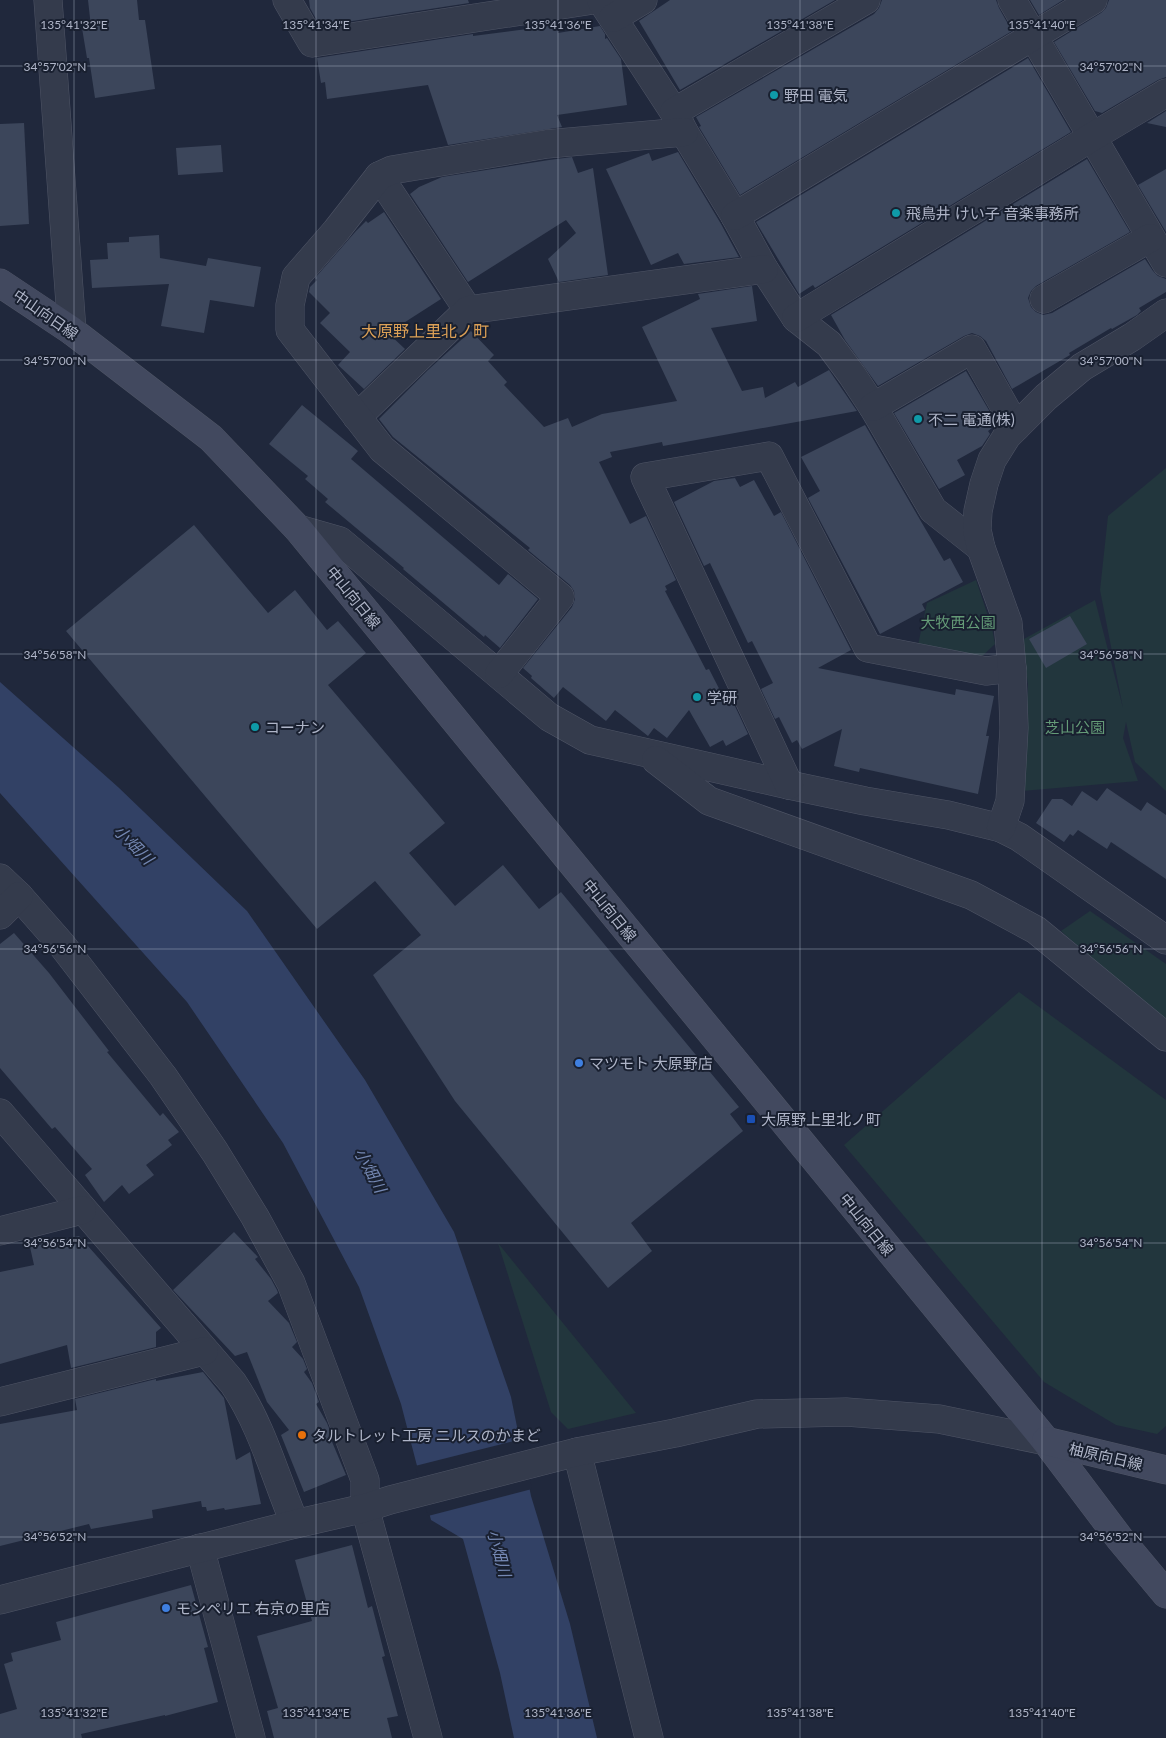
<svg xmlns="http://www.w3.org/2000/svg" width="1166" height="1738" font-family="Lato,'Noto Sans JP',sans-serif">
<rect width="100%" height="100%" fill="#20283c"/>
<g fill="#22363d">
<polygon points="1166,468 1166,791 1135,762 1126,722 1123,738 1138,781 1022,791 1028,685 1022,640 1095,600 1123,708 1100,590 1108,516"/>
<polygon points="976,580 992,628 995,644 980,658 918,645 927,603"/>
<polygon points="1090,911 1166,964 1166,1024 1061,931"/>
<polygon points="1019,992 1166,1100 1166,1426 1157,1434 1116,1425 1044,1382 844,1145"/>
<polygon points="498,1243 636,1413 568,1429 551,1412"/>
</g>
<polygon fill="#324165" points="0,682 118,787 247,911 365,1080 454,1232 511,1397 531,1496 570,1624 597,1738 514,1738 500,1673 463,1539 431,1520 401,1404 359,1287 283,1143 187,1002 0,793"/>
<polygon fill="#20283c" points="522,1439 532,1489 428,1516 415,1466"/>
<g fill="#3c465b">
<polygon points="88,0 137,0 139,20 145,20 155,89 95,98 89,58 87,58 82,28 91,27"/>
<polygon points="309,0 468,0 469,3 320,26 310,8"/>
<polygon points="670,0 835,0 680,90 639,21"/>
<polygon points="882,0 996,0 999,8 1012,31 740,195 699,127 701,126 696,117 874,14 879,8"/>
<polygon points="1030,0 1063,0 1039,15"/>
<polygon points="1109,0 1166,0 1166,77 1158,80 1102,113 1095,111 1054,42 1101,13 1106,8"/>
<polygon points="557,25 558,33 600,26 605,34 605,39 607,38 621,59 627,105 557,115 562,127 448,145 428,85 327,99 325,82 321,83 317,58 473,34 473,36"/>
<polygon points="1028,58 1071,132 815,288 813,285 799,294 756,222"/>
<polygon points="1166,111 1166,127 1147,123"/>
<polygon points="24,123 29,224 0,226 0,124"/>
<polygon points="221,145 223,172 178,175 176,148"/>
<polygon points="678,152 721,224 739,257 684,264 678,253 651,265 606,169 649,153 652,161"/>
<polygon points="572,157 578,173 593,168 608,275 559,282 548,259 576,233 566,220 468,282 410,194 419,187 442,177 549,160"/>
<polygon points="1087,159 1130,232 1036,286 1031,291 1028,298 1031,307 1036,312 1043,315 1052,313 1145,259 1153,271 1158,276 1166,279 1166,292 1139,308 1141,311 1137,315 1112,329 1111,328 1069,353 1070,355 1012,389 986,341 980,336 972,333 964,336 878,386 845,340 831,315"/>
<polygon points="1166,169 1166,232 1138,185"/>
<polygon points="384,212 441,299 388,333 405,349 364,389 338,365 350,352 320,323 330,313 309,292 310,287 317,280 315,278 356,231 366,221 368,223"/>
<polygon points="159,235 160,258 206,266 208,258 261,267 254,307 210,300 204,333 161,326 169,284 92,288 90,260 108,259 107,243 129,242 129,237"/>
<polygon points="752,286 757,321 711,328 742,391 763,387 765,398 795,382 798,387 829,370 857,411 663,446 662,442 610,452 612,457 599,462 630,524 646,516 676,580 665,586 667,590 665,591 706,670 709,669 728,706 734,704 748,734 726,746 723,740 710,747 689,710 667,738 654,728 648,736 615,710 606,721 563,687 554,698 531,678 532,676 523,668 572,607 575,599 574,591 570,585 528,550 530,548 393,437 379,419 428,370 471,331 494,355 488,361 507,382 504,385 544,427 568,418 572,427 602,414 677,401 642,327 700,299 698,294"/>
<polygon points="966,371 997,424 988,431 990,434 982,446 957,460 965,475 939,489 894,413"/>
<polygon points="302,405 358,451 351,459 499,585 508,574 538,599 500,648 485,635 484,637 403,569 404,568 325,502 328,499 305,479 308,476 269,444"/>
<polygon points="865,425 944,561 950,558 963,582 922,604 925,610 880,634 808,498 820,491 801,457"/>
<polygon points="735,478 740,487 754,480 774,516 781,512 851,650 818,668 955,695 956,689 994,696 986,736 989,736 978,794 860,768 859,772 834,766 842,729 802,749 797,740 792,743 779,717 775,719 761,689 773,683 752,641 748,643 710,563 704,566 674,502 714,481"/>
<polygon points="194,525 268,613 295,590 327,630 338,621 366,653 328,685 445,823 409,853 455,906 503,865 539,909 561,892 739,1107 730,1114 743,1131 631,1223 652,1251 608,1288 455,1101 373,975 421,935 375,881 317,929 66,631"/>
<polygon points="1070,616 1087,644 1046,668 1029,639"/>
<polygon points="1107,788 1141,811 1147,802 1166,815 1166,879 1111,842 1107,849 1078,830 1073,836 1070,834 1064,842 1036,823 1052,799 1062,799 1072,806 1082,791 1097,801"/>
<polygon points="14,933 49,973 109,1051 107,1052 160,1116 163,1113 179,1132 168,1140 172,1145 146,1165 154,1175 129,1194 122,1185 104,1202 85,1175 92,1169 55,1127 52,1129 0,1068 0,944"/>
<polygon points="234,1232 258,1257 255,1259 271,1279 277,1290 278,1293 268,1301 289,1323 297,1342 292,1347 303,1359 307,1369 304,1372 312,1383 319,1402 316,1404 327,1423 332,1436 330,1437 346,1475 304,1492 281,1435 289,1430 267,1402 247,1352 235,1356 173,1290"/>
<polygon points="79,1236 161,1328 156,1332 156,1347 71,1368 67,1345 0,1364 0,1272 34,1265 30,1247"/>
<polygon points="203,1372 224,1398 236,1460 250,1452 261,1504 225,1510 224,1508 207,1511 206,1507 202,1507 201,1501 152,1510 153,1518 91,1529 89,1524 0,1546 0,1424 77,1410 75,1399 156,1379 156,1381"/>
<polygon points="352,1545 368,1608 372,1606 385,1656 382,1657 398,1716 387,1718 392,1738 274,1738 267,1711 278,1708 257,1636 312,1621 295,1560"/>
<polygon points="191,1585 208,1647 204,1648 218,1702 165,1716 165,1715 81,1734 82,1738 0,1738 0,1714 17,1709 4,1664 13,1661 11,1653 61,1640 56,1622"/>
</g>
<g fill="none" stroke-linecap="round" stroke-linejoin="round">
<defs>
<g id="minor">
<polyline points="48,0 72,331"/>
<polyline points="287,0 312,43 593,0"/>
<polyline points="601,0 674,112 684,132 735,216 764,269 796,318 829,344 852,375 873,407 933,510 981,548"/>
<polyline points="1012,0 1166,263"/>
<polyline points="613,18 643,0"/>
<polyline points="674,112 866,0"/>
<polyline points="379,176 468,310"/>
<polyline points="735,216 1093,0"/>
<polyline points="1044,299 1150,238"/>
<polyline points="796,318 1092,137 1166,93"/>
<polyline points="873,407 972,349 1016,427"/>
<polyline points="357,417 468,310 764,269"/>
<polyline points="298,529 340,541 549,717 590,740 789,785 865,801 948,815 1001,828 1019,837 1166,940"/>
<polyline points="499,674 560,597 382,449 290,330 290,305 296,277 336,231 379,176 392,170 547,144 684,132"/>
<polyline points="656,760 709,801 971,895 1036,930 1166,1037"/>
<polyline points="789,785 645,477 769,456 868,648 986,671 1012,668"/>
<polyline points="1001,828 1010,801 1014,728 1012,668 1008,623 981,548 977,530 978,511 984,484 992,460 1007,436 1046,397 1082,367 1132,337 1166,313"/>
<polyline points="0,878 19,896 62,945 163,1076 215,1152 255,1217 291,1283 365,1480 365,1508 428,1738"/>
<polyline points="0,915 19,896"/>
<path d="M0,1113L233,1383C262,1426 275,1476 295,1524"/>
<polyline points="0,1231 82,1210"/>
<polyline points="0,1402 204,1351"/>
<polyline points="577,1452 649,1738"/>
<polyline points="200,1548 251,1738"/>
<polyline points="0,1600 295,1524 365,1508 390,1500 577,1452 675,1433 757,1414 846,1412 939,1419 1046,1441"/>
</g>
<g id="secondary">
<polyline points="0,283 72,331 211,438 298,529 1046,1441 1120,1539 1166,1594"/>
<polyline points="1046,1441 1166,1470"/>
</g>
</defs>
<use href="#minor" stroke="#4f5566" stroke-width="29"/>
<use href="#secondary" stroke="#4f5566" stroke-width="29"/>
<use href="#minor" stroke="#343b4c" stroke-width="28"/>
<use href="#secondary" stroke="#42495f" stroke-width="28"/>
</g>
<path fill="none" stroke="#afb5c8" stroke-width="1" stroke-opacity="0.45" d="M74,0V1738M316,0V1738M558,0V1738M800,0V1738M1042,0V1738M0,66H1166M0,360H1166M0,654H1166M0,949H1166M0,1243H1166M0,1537H1166"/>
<g fill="#0f9aa8" stroke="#192030" stroke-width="2">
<circle cx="774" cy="95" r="5"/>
<circle cx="896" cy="213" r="5"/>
<circle cx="918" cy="419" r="5"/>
<circle cx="697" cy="697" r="5"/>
<circle cx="255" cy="727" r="5"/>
</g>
<g fill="#3f7fe0" stroke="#192030" stroke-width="2">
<circle cx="579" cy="1063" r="5"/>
<circle cx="166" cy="1608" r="5"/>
</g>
<rect fill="#1a4fb4" stroke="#192030" stroke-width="2" x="746" y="1114" width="10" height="10" rx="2.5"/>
<circle fill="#e8710a" stroke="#192030" stroke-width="2" cx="302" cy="1435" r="5"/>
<g text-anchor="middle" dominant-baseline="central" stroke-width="4" stroke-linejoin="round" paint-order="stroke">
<g font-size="15" fill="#afb5c8" stroke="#192030" text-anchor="start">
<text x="784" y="95">野田 電気</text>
<text x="906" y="213">飛鳥井 けい子 音楽事務所</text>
<text x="928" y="419">不二 電通(株)</text>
<text x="707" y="697">学研</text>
<text x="265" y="727">コーナン</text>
<text x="589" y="1063">マツモト 大原野店</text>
<text x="761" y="1119">大原野上里北ノ町</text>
<text x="312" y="1435">タルトレット工房 ニルスのかまど</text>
<text x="176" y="1608">モンペリエ 右京の里店</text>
</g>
<g font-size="15" fill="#afb5c8" stroke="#192030">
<text transform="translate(46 314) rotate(35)">中山向日線</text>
<text transform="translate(354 597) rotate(51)">中山向日線</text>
<text transform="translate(610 910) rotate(51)">中山向日線</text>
<text transform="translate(867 1224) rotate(51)">中山向日線</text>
<text transform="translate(1106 1456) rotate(13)">柚原向日線</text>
</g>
<g font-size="15" fill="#649b77" stroke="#192030">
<text x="958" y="622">大牧西公園</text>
<text x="1075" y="727">芝山公園</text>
</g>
<g font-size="16" fill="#dca056" stroke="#192030">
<text x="425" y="330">大原野上里北ノ町</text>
</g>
<g font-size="16" font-style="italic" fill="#7487b2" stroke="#192030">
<text transform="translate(134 844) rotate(45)">小畑川</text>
<text transform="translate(371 1170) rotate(62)">小畑川</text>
<text transform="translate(500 1553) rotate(75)">小畑川</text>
</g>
</g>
<g font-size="12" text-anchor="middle" fill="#afb5c8" stroke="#192030" stroke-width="4" stroke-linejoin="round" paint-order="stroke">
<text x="74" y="29">135°41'32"E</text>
<text x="316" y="29">135°41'34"E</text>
<text x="558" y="29">135°41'36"E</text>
<text x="800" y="29">135°41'38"E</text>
<text x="1042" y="29">135°41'40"E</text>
<text x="55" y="71">34°57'02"N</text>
<text x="1111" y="71">34°57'02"N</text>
<text x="55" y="365">34°57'00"N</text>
<text x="1111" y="365">34°57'00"N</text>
<text x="55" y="659">34°56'58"N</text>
<text x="1111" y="659">34°56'58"N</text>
<text x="55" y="953">34°56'56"N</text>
<text x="1111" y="953">34°56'56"N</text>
<text x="55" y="1247">34°56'54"N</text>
<text x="1111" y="1247">34°56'54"N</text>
<text x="55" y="1541">34°56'52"N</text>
<text x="1111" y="1541">34°56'52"N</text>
<text x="74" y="1717">135°41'32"E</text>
<text x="316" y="1717">135°41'34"E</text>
<text x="558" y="1717">135°41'36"E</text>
<text x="800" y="1717">135°41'38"E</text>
<text x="1042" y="1717">135°41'40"E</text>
</g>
</svg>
